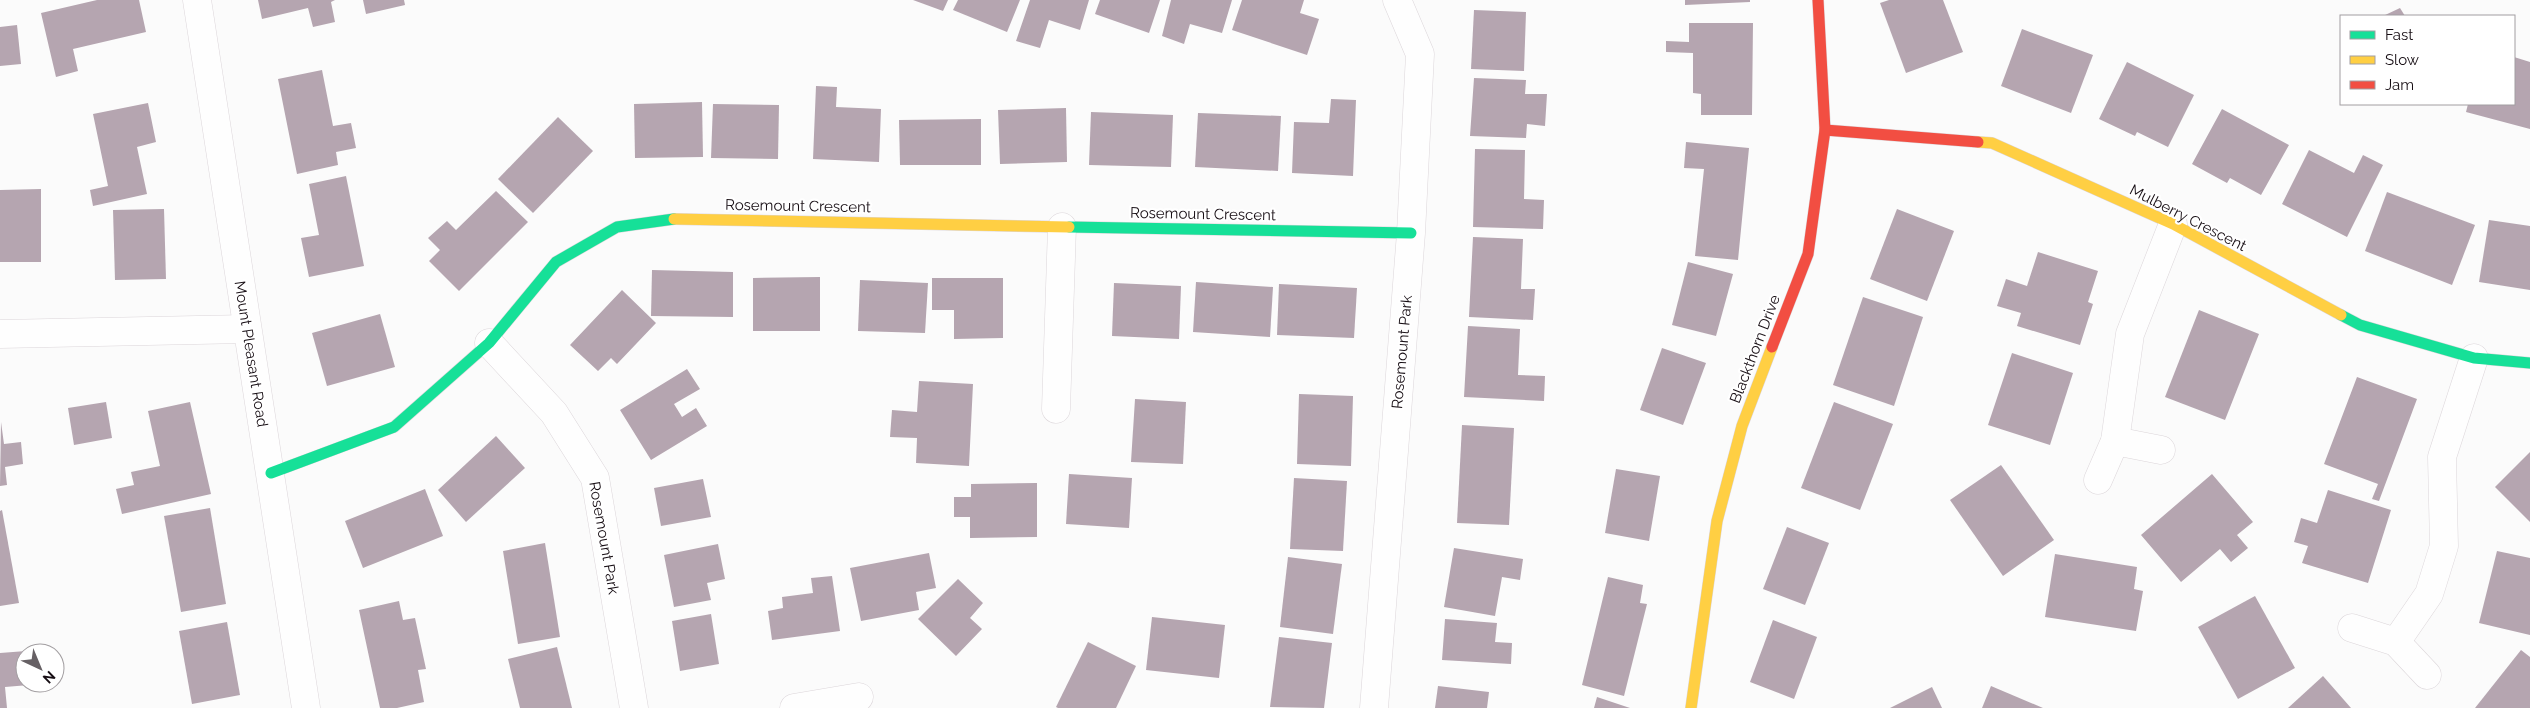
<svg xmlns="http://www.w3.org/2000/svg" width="2530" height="708" font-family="Raleway,sans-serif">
<rect width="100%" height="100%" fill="#fbfbfb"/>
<g fill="#b5a5b0">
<polygon points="97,0 139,0 146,32 73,49 78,71 56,77 41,13"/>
<polygon points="258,0 335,0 331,2 335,22 313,27 308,8 262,19"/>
<polygon points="363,0 404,0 405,5 366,14"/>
<polygon points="913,0 948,0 943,11"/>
<polygon points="958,0 1020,0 1007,32 953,10"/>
<polygon points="1030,0 1089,0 1080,30 1049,20 1040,48 1016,41"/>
<polygon points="1100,0 1160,0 1149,33 1095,14"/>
<polygon points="1171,0 1232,0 1222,33 1190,24 1184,44 1162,36"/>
<polygon points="1242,0 1304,0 1300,13 1319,19 1307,55 1232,30"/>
<polygon points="1685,0 1750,0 1750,2 1685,5"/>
<polygon points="1889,0 1943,0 1963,52 1906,73 1880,3"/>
<polygon points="2400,8 2405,16 2383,16"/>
<polygon points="1474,10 1526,12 1524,71 1471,69"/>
<polygon points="1689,23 1753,23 1752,115 1701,115 1701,94 1693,93 1693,53 1666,52 1666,41 1689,42"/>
<polygon points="17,25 21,64 0,66 0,27"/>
<polygon points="2022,29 2093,55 2071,113 2001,86"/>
<polygon points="2514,57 2530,62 2530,129 2466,112 2468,104 2514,104"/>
<polygon points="2127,62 2194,95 2168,147 2137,132 2135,136 2099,119"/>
<polygon points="322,70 333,126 351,123 356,148 336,152 338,165 297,174 278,79"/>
<polygon points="1474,78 1526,80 1525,94 1547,94 1545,126 1527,124 1526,138 1470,136"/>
<polygon points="816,86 837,87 836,107 881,109 879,162 813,159"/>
<polygon points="1331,99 1356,100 1353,176 1292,173 1294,122 1329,123"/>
<polygon points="702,102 703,157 635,158 634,104"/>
<polygon points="148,103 156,142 137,147 147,194 93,206 90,190 108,186 93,114"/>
<polygon points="713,104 779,105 778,159 711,158"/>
<polygon points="1066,108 1067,162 1000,164 998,110"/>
<polygon points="2222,109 2289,145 2261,195 2230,178 2227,183 2192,164"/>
<polygon points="1091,112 1173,115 1171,167 1089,165"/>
<polygon points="1198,113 1281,116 1278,171 1195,167"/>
<polygon points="558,117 593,151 533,213 498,179"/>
<polygon points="981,119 981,165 900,165 899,120"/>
<polygon points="1686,142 1749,148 1738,260 1695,256 1704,169 1684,168"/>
<polygon points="1475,149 1525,150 1524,199 1544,200 1543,229 1473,227"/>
<polygon points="2309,150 2354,173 2363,155 2383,165 2347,237 2282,204"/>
<polygon points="346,176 364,266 309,277 301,238 319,235 309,184"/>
<polygon points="41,189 41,262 0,262 0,190"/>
<polygon points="496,191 528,222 459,291 429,261 440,250 428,238 447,221 456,230"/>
<polygon points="2387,192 2475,225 2452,285 2365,251"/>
<polygon points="164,209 166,279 115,280 113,210"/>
<polygon points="1897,209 1954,231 1927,301 1870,279"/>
<polygon points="2489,220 2530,226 2530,290 2479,282"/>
<polygon points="1473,237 1523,239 1521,289 1535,289 1533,320 1469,317"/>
<polygon points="2038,252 2098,271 2088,302 2093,304 2080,345 2017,326 2021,313 1997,306 2006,279 2027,286"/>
<polygon points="1688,262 1733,274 1716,336 1672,325"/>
<polygon points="652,270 733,272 733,317 651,316"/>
<polygon points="820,277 820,331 753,331 753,278"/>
<polygon points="932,278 1003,278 1003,338 954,339 954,310 932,310"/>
<polygon points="860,280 928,283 925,333 858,331"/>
<polygon points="1196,282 1273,287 1270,337 1193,332"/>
<polygon points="1114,283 1181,286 1179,339 1112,336"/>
<polygon points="1279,284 1357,288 1354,338 1277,335"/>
<polygon points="622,290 656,323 617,364 611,358 598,371 570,345"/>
<polygon points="1863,297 1923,317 1894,406 1833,385"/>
<polygon points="2199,310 2259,334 2225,420 2165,397"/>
<polygon points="380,314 395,367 327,386 312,333"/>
<polygon points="1468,326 1520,329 1518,375 1545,376 1544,401 1464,397"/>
<polygon points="1662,348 1706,363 1683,425 1640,410"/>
<polygon points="2012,353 2073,373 2050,445 1988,425"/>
<polygon points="687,369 700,389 674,404 682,417 696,408 707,426 651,460 620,410"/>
<polygon points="2357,377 2417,399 2379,501 2372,499 2378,484 2324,464"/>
<polygon points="919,381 973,384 969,466 916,463 917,438 890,437 892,410 917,412"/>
<polygon points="1299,394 1353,396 1351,466 1297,464"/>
<polygon points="1135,399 1186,402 1183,464 1131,462"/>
<polygon points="106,402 112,438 74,445 68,408"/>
<polygon points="190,402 211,494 122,514 116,489 134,485 131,472 160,466 148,411"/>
<polygon points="1834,402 1893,424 1860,510 1801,488"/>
<polygon points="1,422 4,444 21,442 23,464 5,467 7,485 0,486"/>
<polygon points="1462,425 1514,428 1509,525 1457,523"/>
<polygon points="496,436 525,468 466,522 438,490"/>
<polygon points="2530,452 2530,522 2495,487"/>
<polygon points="2001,465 2054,540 2003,576 1950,500"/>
<polygon points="1616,469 1660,476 1649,541 1605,533"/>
<polygon points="1069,474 1132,478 1129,528 1066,524"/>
<polygon points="2212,474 2253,522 2237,535 2248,548 2231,562 2220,549 2181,582 2141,535"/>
<polygon points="1294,478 1347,481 1343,551 1290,549"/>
<polygon points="703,479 711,517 661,526 654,488"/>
<polygon points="1037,483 1037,537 970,538 970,517 954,517 954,497 971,497 971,484"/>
<polygon points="425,489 443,536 363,568 345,521"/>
<polygon points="2328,490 2391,510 2368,583 2302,563 2308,546 2294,542 2301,518 2317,523"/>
<polygon points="210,508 226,604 181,612 164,516"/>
<polygon points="2,510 19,603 0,606 0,511"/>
<polygon points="1787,527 1829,543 1805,605 1763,589"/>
<polygon points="545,543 560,637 518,644 503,551"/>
<polygon points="718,544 725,579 707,583 711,600 674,607 664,555"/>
<polygon points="1454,548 1523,559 1520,580 1502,577 1495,616 1444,607"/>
<polygon points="2497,551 2530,558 2530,635 2479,623"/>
<polygon points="929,553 936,588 916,592 919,610 861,621 850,568"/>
<polygon points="2055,554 2137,567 2134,589 2143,591 2136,631 2045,617"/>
<polygon points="1288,557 1342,564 1333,634 1280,627"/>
<polygon points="832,576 840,631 772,640 768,611 783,608 782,597 813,593 811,578"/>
<polygon points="1608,577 1643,585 1640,603 1647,604 1624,696 1582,685"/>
<polygon points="958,579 983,603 970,618 982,629 956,656 918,619"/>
<polygon points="2255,596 2295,668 2238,699 2198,627"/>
<polygon points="399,601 403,620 415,618 426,669 418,670 424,702 397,708 380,708 359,610"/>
<polygon points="711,614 719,664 680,671 672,621"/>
<polygon points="1152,617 1225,625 1219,678 1146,670"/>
<polygon points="1445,619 1497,623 1495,642 1512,643 1511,664 1442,660"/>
<polygon points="1773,620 1817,637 1794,699 1750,682"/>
<polygon points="227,622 240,695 192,704 179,631"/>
<polygon points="1279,637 1332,643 1324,708 1270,707"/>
<polygon points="1088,642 1136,666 1116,708 1058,708 1056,707"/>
<polygon points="557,647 572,708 520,708 508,659"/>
<polygon points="2521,650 2530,657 2530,708 2475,708"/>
<polygon points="26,651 25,683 29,685 5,687 7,708 0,708 0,653"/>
<polygon points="2323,676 2351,708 2288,708"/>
<polygon points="1438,686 1489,692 1487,708 1435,708"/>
<polygon points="1991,686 2043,708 1982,708"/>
<polygon points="1932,687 1942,708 1890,708"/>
<polygon points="1597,697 1630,708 1594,708"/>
</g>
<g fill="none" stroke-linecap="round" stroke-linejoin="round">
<defs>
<g id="street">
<polyline points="197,0 306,708"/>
<polyline points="0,334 246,329"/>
<polyline points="489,343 554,413 595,478 634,708"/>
<polyline points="1056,409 1062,227"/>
<polyline points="2115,441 2161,450"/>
<polyline points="2098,480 2115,441 2130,334 2173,224"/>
<polyline points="2352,628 2396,642 2427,675"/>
<polyline points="2396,642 2429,594 2444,546 2442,457 2474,358"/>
<polyline points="794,708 859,697"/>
<polyline points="1374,708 1411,233 1420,54 1397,0"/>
</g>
<g id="fast">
<polyline points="1069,227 1411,233"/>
<polyline points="2341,315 2360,325 2474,358 2530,363"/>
<polyline points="271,473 394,427 489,343 556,262 617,227 674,219"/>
</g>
<g id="slow">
<polyline points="1978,142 1992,143 2173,224 2341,315"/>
<polyline points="674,219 1069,227"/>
<polyline points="1691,708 1717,521 1742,426 1772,347"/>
</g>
<g id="jam">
<polyline points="1825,130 1978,142"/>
<polyline points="1772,347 1808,254 1825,130 1818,0"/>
</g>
</defs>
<use href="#street" stroke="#dcd6da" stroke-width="29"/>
<use href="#fast" stroke="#dcd6da" stroke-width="12"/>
<use href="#slow" stroke="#dcd6da" stroke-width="12"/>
<use href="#jam" stroke="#dcd6da" stroke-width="12"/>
<use href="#street" stroke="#fefefe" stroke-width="28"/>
<use href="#fast" stroke="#16e098" stroke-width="11"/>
<use href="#slow" stroke="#ffcf43" stroke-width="11"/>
<use href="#jam" stroke="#f24e42" stroke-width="11"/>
</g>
<g text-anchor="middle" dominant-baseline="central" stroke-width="4.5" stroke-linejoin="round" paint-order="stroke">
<g font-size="15" fill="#160d13" stroke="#fff">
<text transform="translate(798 206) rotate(1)">Rosemount Crescent</text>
<text transform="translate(1203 214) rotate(1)">Rosemount Crescent</text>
<text transform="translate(2188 218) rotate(27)">Mulberry Crescent</text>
<text transform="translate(1755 349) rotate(-69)">Blackthorn Drive</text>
<text transform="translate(1402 352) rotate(-85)">Rosemount Park</text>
<text transform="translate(251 354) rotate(81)">Mount Pleasant Road</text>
<text transform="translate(604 538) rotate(80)">Rosemount Park</text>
</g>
</g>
<rect x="2340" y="15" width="175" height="90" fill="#ffffff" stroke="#a29ea1"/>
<rect x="2350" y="31" width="25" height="8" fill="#16e098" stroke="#a29ea1"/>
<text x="2385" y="40" font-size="15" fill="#160d13">Fast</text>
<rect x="2350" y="56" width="25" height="8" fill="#ffcf43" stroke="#a29ea1"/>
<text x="2385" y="65" font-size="15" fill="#160d13">Slow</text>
<rect x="2350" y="81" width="25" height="8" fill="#f24e42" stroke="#a29ea1"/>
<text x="2385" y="90" font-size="15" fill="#160d13">Jam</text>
<g transform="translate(40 668) rotate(136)"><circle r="24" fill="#ffffff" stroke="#a29ea1"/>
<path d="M0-4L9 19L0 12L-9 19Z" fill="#666064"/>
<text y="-8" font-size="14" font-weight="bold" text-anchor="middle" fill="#160d13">N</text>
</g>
</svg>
